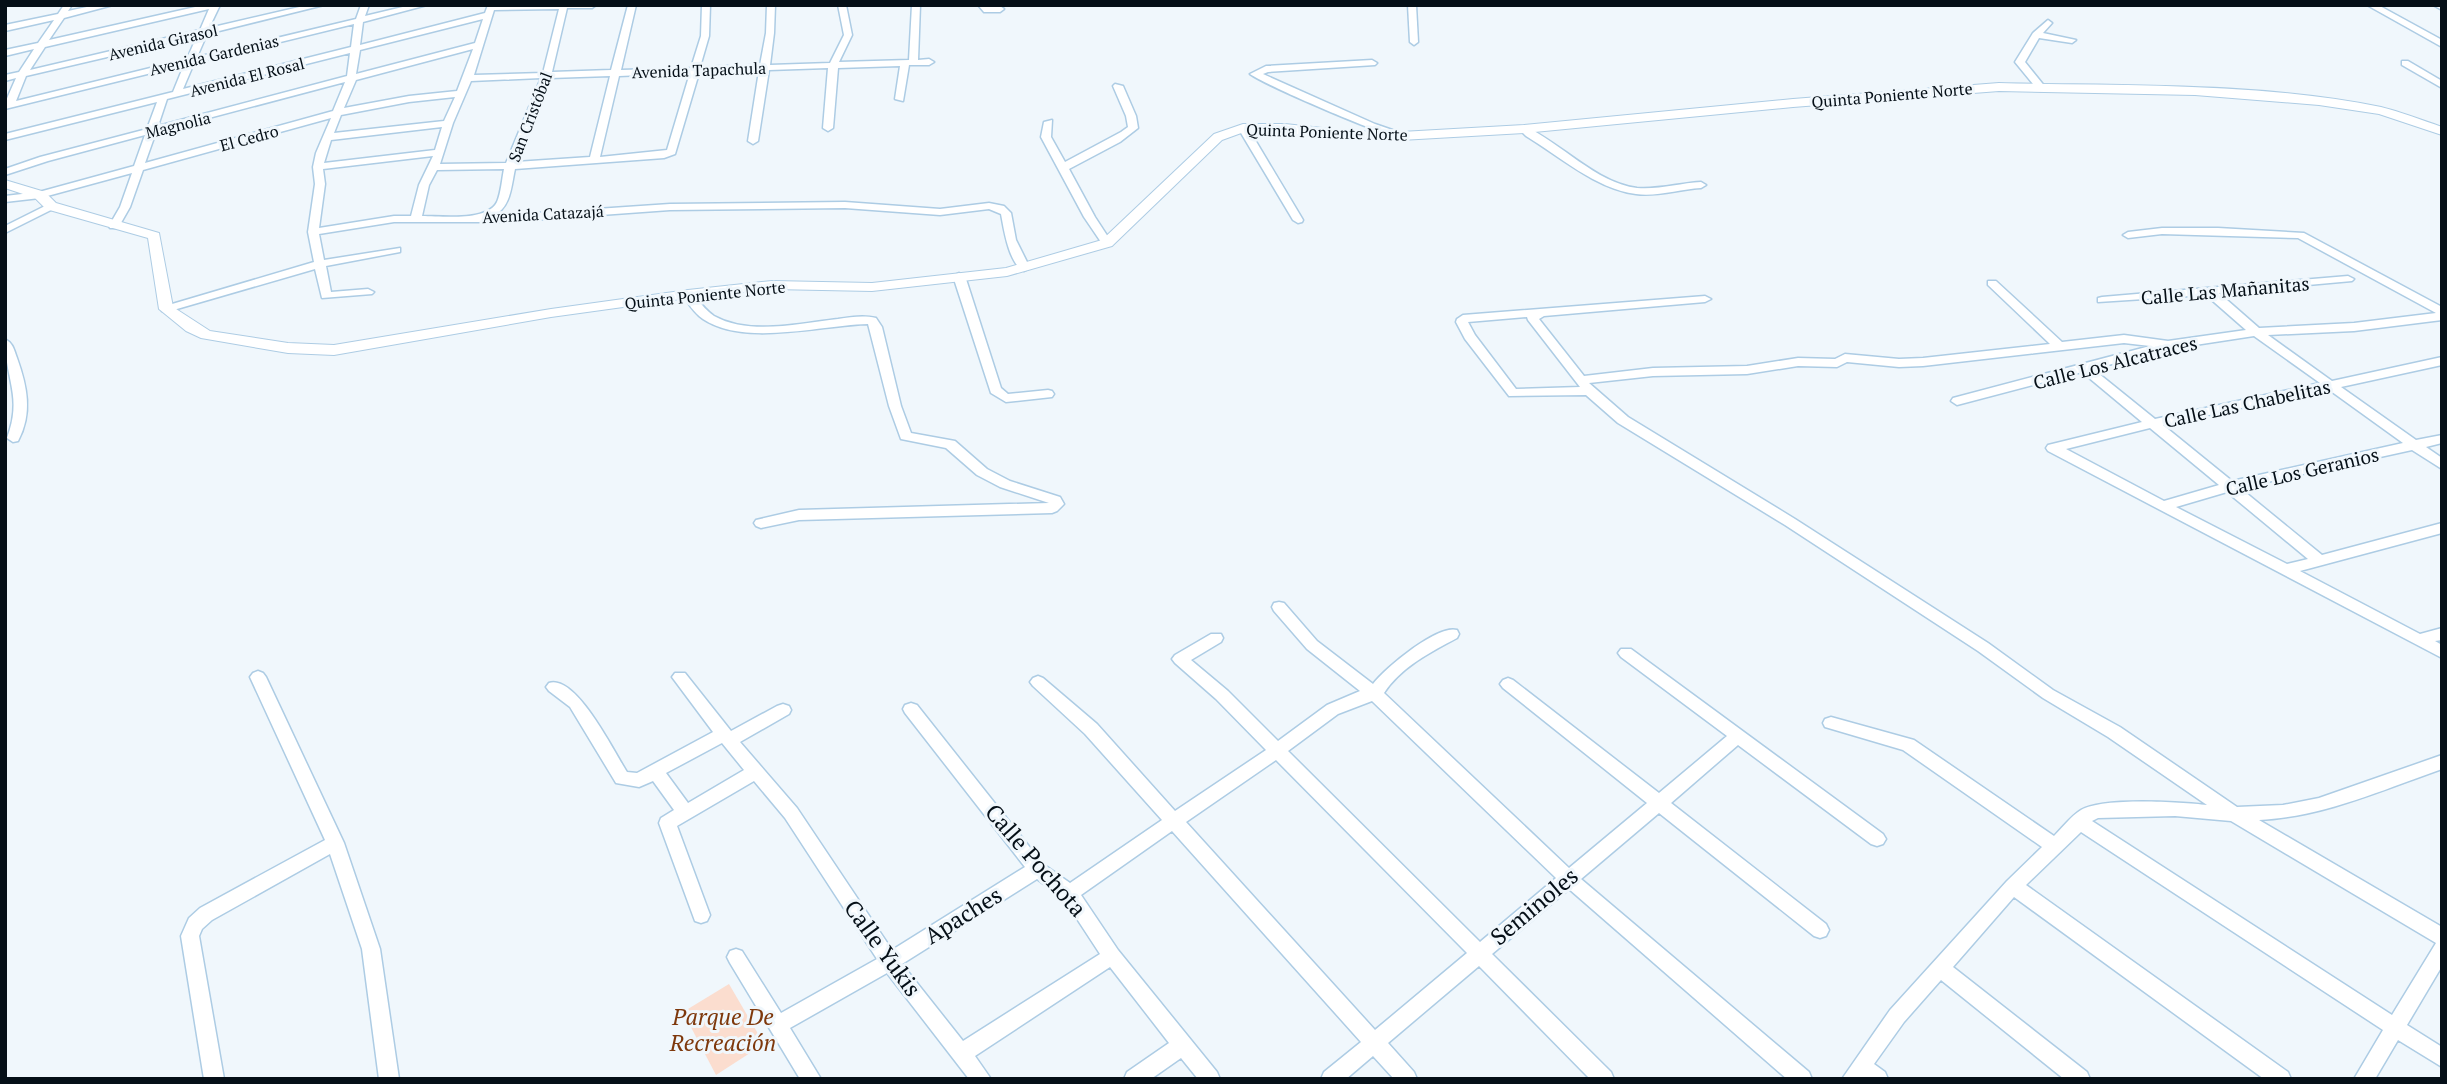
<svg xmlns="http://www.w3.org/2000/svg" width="2447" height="1084" font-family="'PT Serif',serif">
<rect width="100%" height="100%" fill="#f0f7fc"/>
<polygon fill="#fbddcf" points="729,984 764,1044 716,1075 683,1012"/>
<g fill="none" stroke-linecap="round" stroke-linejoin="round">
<defs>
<g id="minor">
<path d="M64,5H72L68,11L96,5H113L64,18L49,40L204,5H220L209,28L308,5H324L207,34L197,57L356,19L361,5H369L365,16L411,5H427L363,22L360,45L485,13L488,5H596L592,8H567L552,72L611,70L628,5H636L621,70L691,68L701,36L702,5H710L709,36L700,67L760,65L766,33L767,5H775L774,33L770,65L830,63L844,35L838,5H846L852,35L839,62L909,60L912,5H920L918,60L929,59L934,62L929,65H909L903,101L895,99L900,66L838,68L833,128L828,131L823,128L828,68L769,70L758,141L753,144L748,141L759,71L699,73L675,154L664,158L515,169C511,187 511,207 493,216L670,204L845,202L940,209L989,203L1004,206L1011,213L1016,240L1030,268L1024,271C1009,264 1004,230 1001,214L989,209L940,215L845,208L670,210L504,222H394L319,234L324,260L400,248V252L326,266L331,292L368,289L374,292L372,294L322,298L315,269L170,311H162V307L314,262L308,232L315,184L313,167L316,153L331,118L143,170L130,207L118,228H110L109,226L120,207L132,173L40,198L5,202V196L39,192L134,166L145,135L48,161L5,175V169L40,157L147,129L157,102L5,140V134L173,92L184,65L5,109V103L16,78L5,81V75L19,72L34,49L5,56V50L38,43L54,20L5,31V25L58,14ZM209,9L200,30L30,70L45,47ZM559,9L543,73L474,75L494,10ZM483,19L475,43L356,74L360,50ZM354,24L351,47L183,89L194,63ZM197,36L187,59L16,101L26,76ZM473,49L457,91L409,96L344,108L356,80ZM350,53L347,76L158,126L167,99ZM690,73L667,150L600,157L619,76ZM610,76L590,157L516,162L550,78ZM541,78L506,163L440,164L453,123L471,81ZM345,82L333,111L145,163L156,132ZM455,97L444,121L334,133L341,115L409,102ZM442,127L435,150L324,163L331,140ZM433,156L419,185L411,216H394L319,228L325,184L323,169ZM504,169C502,179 501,193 497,202C487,222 441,216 422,216L429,185L437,170Z"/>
<polygon points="978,5 1000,6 1004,9 1000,12 984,12"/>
<polygon points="1408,5 1416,5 1418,42 1414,45 1410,42"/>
<polygon points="2367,5 2378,5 2442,40 2442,47"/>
<polygon points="2433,5 2442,5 2442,10"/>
<polygon points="2048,20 2052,23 2043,33 2076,40 2072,43 2039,38 2025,62 2046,88 2041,91 2038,90 2015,62 2033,33"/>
<path d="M1372,60L1377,63L1375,65L1268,72L1263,74L1375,124L1404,134V138C1389,139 1265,85 1250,74L1266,66Z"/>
<polygon points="2402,61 2408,61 2442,81 2442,88 2402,65"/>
<polygon points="1115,84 1123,86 1136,116 1138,128 1120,142 1069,169 1095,217 1112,243 1107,246 1103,245 1084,217 1041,137 1044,122 1052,120 1051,137 1065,162 1121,132 1128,127 1126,116 1113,86"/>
<polygon points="1240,126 1248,128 1303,220 1302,222 1298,223 1293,220 1238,128"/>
<path d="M1524,126C1560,142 1596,183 1637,188C1658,190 1680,183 1701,182L1706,185L1701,188C1680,189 1657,197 1636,194C1596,189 1559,156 1526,136L1519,129Z"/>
<polygon points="51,203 56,206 55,208 5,233 5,226"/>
<path d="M2162,228H2218L2304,233L2442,307V320L2354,331L2268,335L2332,381L2442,357V365L2341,387L2416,440L2442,435V443L2426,447L2442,458V469L2412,450L2240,488L2322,555L2442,523V533L2300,571L2420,634L2442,628V640L2435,641L2442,645V658L2048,451L2046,448L2048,445L2142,422L2082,372L1957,405L1951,401L1953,398L2150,346L2124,343L1923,366L1899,367L1847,362L1837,367L1798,366L1747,374L1653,376L1589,383L1628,417L1795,519L1988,643L2053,690L2120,727L2237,807L2283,805L2319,798L2442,755V769C2382,790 2323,817 2259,820L2442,927V966L2407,1025L2442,1047V1067L2398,1040L2375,1079H2354L2383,1030L2081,832L2026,885L2288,1072L2291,1079H2264L2014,897L1953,967L2087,1072L2090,1079H2064L1941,980L1904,1022L1874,1064L1885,1072L1888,1079H1842L1890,1010L2007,881L2042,847L1903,750L1825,727L1823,723L1825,719L1831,717L1914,740L2054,836C2063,827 2071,816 2081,810C2103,797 2180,802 2207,805L2108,737L2043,698L1978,651L1785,525L1618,423L1586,395L1509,396L1465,339L1456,322L1457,319L1463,315L1705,296L1711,299L1705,302L1544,316L1539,319L1584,376L1653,368L1747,366L1798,358L1835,359L1845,354L1899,359L1923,358L2050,344L1988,285V281H1996L2062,342L2124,335L2168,341L2246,330L2206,295L2098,302V298L2102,297L2348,276L2354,279L2352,281L2219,293L2259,328L2354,323L2436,313L2298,238L2162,234L2128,238L2123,235L2128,232ZM1527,317L1528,320L1580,387L1516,389L1475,335L1468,322ZM2254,336L2320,383L2155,419L2093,369L2169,349ZM2328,389L2403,443L2232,481L2163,425ZM2150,428L2219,485L2164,501L2066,449ZM2227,492L2308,559L2287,564L2176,507ZM2175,816L2231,821L2436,943L2392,1015L2092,821L2098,818Z"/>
<polygon points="959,273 965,276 1001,388 1008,394 1048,390 1052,391 1054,394 1052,397 1006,402 991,393 953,276"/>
<path d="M688,291L692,292C698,300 705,310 714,316C750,336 800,323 838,319C851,317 864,315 876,318L882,327L901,406L911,433L955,441L987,469L1010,481L1060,497L1064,504L1057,511L1052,513L799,520L761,528L756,526L754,523L756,520L799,510L1049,503L1000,487L977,475L946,448L901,439L889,406L868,324C821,325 745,347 703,319C694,313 688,303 682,294Z"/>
<path d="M5,339C13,343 14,350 17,358C27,386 33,413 18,441L13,442L7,438C23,397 5,379 5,339Z"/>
<path d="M1279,602L1284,603L1317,641L1373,684C1385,668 1438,624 1457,630L1459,634L1457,638C1431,652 1401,667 1384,693L1569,868L1647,803L1503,688L1500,684L1503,680L1508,678L1513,680L1659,793L1727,736L1621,657L1618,653L1621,649H1631L1883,834L1886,839L1883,844L1877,846L1871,844L1738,745L1671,803L1826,924L1829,930L1826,936L1820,938L1814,936L1659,813L1581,879L1809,1072L1812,1079H1787L1569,889L1492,954L1611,1072L1614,1079H1590L1479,966L1388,1043L1414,1072L1417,1079H1394L1373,1056L1346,1079H1321L1324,1072L1361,1042L1172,831L1081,895L1118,950L1217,1072L1220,1079H1198L1181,1058L1151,1079H1124L1127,1072L1169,1043L1110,967L975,1056L991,1079H969L887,973L790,1028L821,1079H800L730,963L727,957L730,951L736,949L742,951L781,1013L877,959L785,818L754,781L677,826L710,915L707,921L701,923L695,921L659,823L661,818L674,810L653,781L639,787L616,783L570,707L549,691L546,687L549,683C576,674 614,752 627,772L637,773L713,732L675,681L672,677L675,673H685L731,731L777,706L783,704L789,706L791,710L789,714L740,742L797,808L892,950L1025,867L905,713L903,709L905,705L911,703L917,705L1043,864L1070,883L1162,820L1085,734L1033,686L1030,682L1033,678L1038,676L1043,678L1097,724L1175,811L1266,750L1216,699L1175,663L1172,659L1175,655L1211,634H1221L1223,638L1221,642L1191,660L1228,691L1278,741L1327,705L1360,691L1307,649L1274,611L1272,607L1274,603ZM1372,701L1556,878L1480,942L1288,751L1338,714ZM722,743L744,770L688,803L666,773ZM1276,760L1467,953L1375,1030L1186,822ZM1037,879L1064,899L1100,954L963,1041L902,964Z"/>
<polygon points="258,671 263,673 266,677 344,843 380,949 399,1079 379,1079 362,949 330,854 212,920 202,929 199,936 224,1079 204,1079 181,936 189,918 200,908 325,840 250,677 253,673"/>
</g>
<path id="tertiary" d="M1999,83C2124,86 2258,82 2381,107C2401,112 2422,120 2442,127V135L2379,114L2319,105L2195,95L1999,91L1793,107L1524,133L1401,140L1244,132L1222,140L1112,246L1007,276L872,291L772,289L688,298L551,317L334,355L288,353L201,338L186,331L159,309L148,238L46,209L35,198L5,188V180L45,192L56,203L159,233L173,307L210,331L288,343L334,345L551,309L688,290L772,281L872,283L1006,268L1102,240L1214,134L1243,124H1285L1350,131L1401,132L1524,125L1793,99Z"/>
</defs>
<use href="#minor" stroke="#adcce4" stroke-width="3"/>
<use href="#tertiary" stroke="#adcce4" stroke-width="2"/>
<use href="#minor" fill="#fff" fill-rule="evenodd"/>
<use href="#tertiary" fill="#fff" fill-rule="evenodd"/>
</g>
<g text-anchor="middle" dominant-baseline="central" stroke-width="6" stroke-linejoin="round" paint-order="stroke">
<g font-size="16" fill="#050f17" stroke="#f0f7fc">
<text transform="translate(163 42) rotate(-13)">Avenida Girasol</text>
<text transform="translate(214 55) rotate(-13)">Avenida Gardenias</text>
<text transform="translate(699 70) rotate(-2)">Avenida Tapachula</text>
<text transform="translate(247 77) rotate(-14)">Avenida El Rosal</text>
<text transform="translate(1892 95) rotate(-5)">Quinta Poniente Norte</text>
<text transform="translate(530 117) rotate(-69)">San Cristóbal</text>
<text transform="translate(178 125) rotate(-14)">Magnolia</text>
<text transform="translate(1327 132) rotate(2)">Quinta Poniente Norte</text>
<text transform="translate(249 138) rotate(-15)">El Cedro</text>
<text transform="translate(543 214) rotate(-3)">Avenida Catazajá</text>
<text transform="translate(705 295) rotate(-6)">Quinta Poniente Norte</text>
</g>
<g font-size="19" fill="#050f17" stroke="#f0f7fc">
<text transform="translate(2225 290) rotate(-5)">Calle Las Mañanitas</text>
<text transform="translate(2115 362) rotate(-14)">Calle Los Alcatraces</text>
<text transform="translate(2247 403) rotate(-12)">Calle Las Chabelitas</text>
<text transform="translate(2302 471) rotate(-13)">Calle Los Geranios</text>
</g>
<g font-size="23" fill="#050f17" stroke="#f0f7fc">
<text transform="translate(1036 860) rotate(49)">Calle Pochota</text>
<text transform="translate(1534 906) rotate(-40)">Seminoles</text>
<text transform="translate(963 915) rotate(-32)">Apaches</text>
<text transform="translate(883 948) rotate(54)">Calle Yukis</text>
</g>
<g font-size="23" font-style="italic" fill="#7e380c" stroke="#f0f7fc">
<text x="723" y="1016">Parque De<tspan x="723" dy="26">Recreación</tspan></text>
</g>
</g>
<rect width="2447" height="1084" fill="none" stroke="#050f17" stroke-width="14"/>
</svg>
